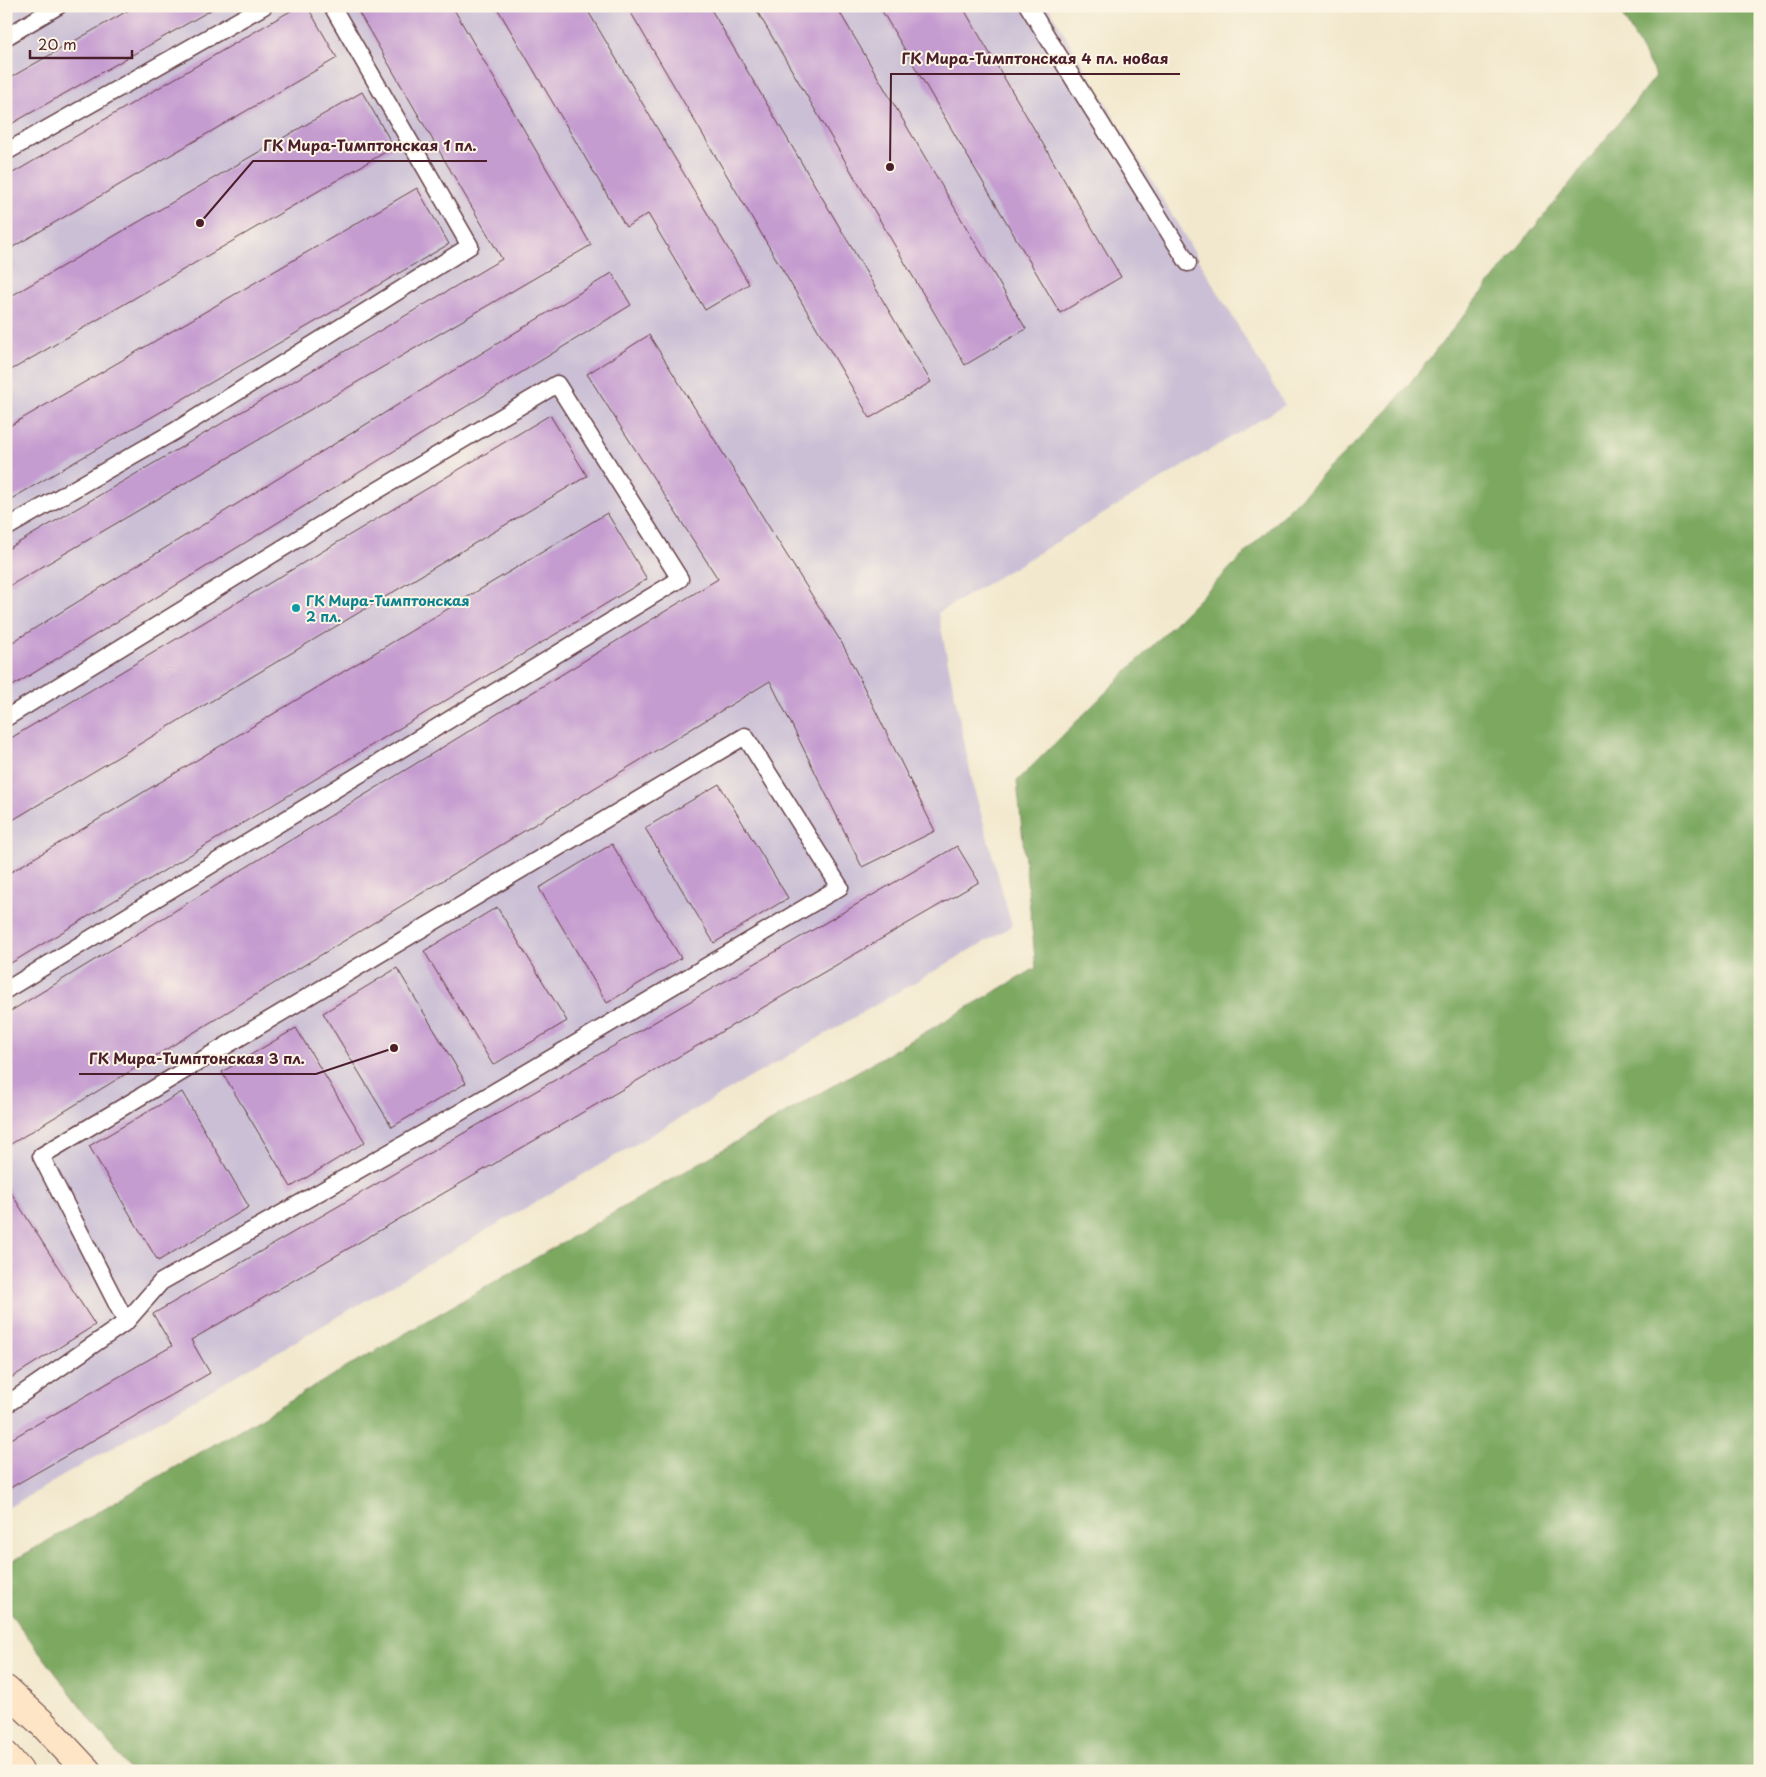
<svg xmlns="http://www.w3.org/2000/svg" width="1766" height="1777" font-family="'Playpen Sans',sans-serif">
<rect width="100%" height="100%" fill="#fcf5e5"/>
<filter id="ink" filterUnits="userSpaceOnUse"><feTurbulence type="fractalNoise" baseFrequency=".02" numOctaves="2"/><feDisplacementMap in="SourceGraphic" scale="10" xChannelSelector="R" yChannelSelector="G"/><feConvolveMatrix kernelMatrix="1 2 1 2 8 2 1 2 1" color-interpolation-filters="sRGB"/></filter>
<filter id="wash" filterUnits="userSpaceOnUse"><feTurbulence type="fractalNoise" baseFrequency=".0096" numOctaves="4" result="noise"/><feDisplacementMap in="SourceGraphic" scale="20" xChannelSelector="R" yChannelSelector="G"/><feGaussianBlur stdDeviation="1.12" result="paint"/><feColorMatrix in="noise" values="0 0 0 0 0 0 0 0 0 0 0 0 0 0 0 0 0 1.4 0 .05"/><feComposite in="paint" operator="in"/></filter>
<g filter="url(#wash)">
<rect width="100%" height="100%" fill="#f2e8cd"/>
<polygon fill="#cbbfd5" points="21,6 1048,6 1285,405 938,613 973,785 1012,926 6,1509 6,15"/>
<polygon fill="#7ba861" stroke="#626446" points="1617,6 1760,6 1760,1771 130,1771 6,1608 6,1565 1036,968 1017,781 1389,409 1656,76"/>
<g id="blocks">
<g fill="#c59cd0">
<polygon points="136,6 218,6 6,127 6,80"/>
<polygon points="299,6 307,6 337,58 6,251 6,177"/>
<polygon points="355,6 452,6 591,245 6,588 6,550 502,259"/>
<polygon points="496,6 585,6 749,284 705,310 648,214 626,227"/>
<polygon points="627,6 709,6 931,382 870,418"/>
<polygon points="754,6 836,6 1026,329 965,365"/>
<polygon points="879,6 962,6 1121,277 1060,313"/>
<polygon points="362,92 394,147 6,373 6,299"/>
<polygon points="417,188 449,244 6,502 6,428"/>
<polygon points="612,273 631,305 6,690 6,646"/>
<polygon points="649,335 843,645 935,831 862,867 770,681 6,1147 6,1014 718,579 587,374"/>
<polygon points="550,415 587,476 6,824 6,741"/>
<polygon points="607,513 647,579 6,966 6,875"/>
<polygon points="719,784 788,898 714,943 645,828"/>
<polygon points="612,844 681,958 607,1003 539,888"/>
<polygon points="957,846 979,882 191,1340 210,1373 10,1488 6,1482 6,1442 172,1346 153,1314"/>
<polygon points="497,907 567,1021 493,1065 424,951"/>
<polygon points="397,968 466,1083 392,1127 323,1013"/>
<polygon points="296,1028 365,1142 291,1187 222,1072"/>
<polygon points="182,1092 249,1207 158,1261 89,1146"/>
<polygon points="6,1185 95,1325 6,1381"/>
</g>
</g>
</g>
<g filter="url(#ink)">
<use href="#blocks" fill-opacity="0" stroke="#633d43" stroke-width="1"/>
<g fill="none" stroke-linecap="round" stroke-linejoin="round">
<defs>
<g id="lane">
<polyline points="1028,6 1188,263"/>
<polyline points="6,37 58,6"/>
<polyline points="6,152 264,6"/>
<polyline points="6,528 175,431 470,246 332,6"/>
<polyline points="6,718 353,505 557,384 680,579 6,990"/>
<polyline points="6,1405 126,1322 161,1282 452,1117 840,887 745,736 41,1156 126,1322"/>
</g>
<g id="secondary">
<polyline points="6,1690 42,1723 87,1771"/>
<polyline points="6,1756 19,1771"/>
</g>
</defs>
<use href="#lane" stroke="#633d43" stroke-width="19"/>
<use href="#secondary" stroke="#633d43" stroke-width="30"/>
<use href="#lane" stroke="#fff" stroke-width="16"/>
<use href="#secondary" stroke="#fee5c5" stroke-width="28"/>
</g>
</g>
<circle fill="#0f9aa8" stroke="#fcf5e5" stroke-width="2" cx="296" cy="608" r="5"/>
<g text-anchor="middle" dominant-baseline="central" stroke-width="4" stroke-linejoin="round" paint-order="stroke">
<g font-size="14" font-weight="bold" fill="#0d838f" stroke="#fcf5e5" text-anchor="start">
<text x="306" y="600">ГК Мира-Тимптонская<tspan x="306" dy="16">2 пл.</tspan></text>
</g>
</g>
<path fill="none" stroke="#4a1f2b" stroke-width="2" d="M890 167L891 74H1180M200 223L253 161H487M394 1048L316 1074H79"/>
<g fill="#4a1f2b" stroke="#fcf5e5" stroke-width="2">
<circle cx="890" cy="167" r="5"/>
<circle cx="200" cy="223" r="5"/>
<circle cx="394" cy="1048" r="5"/>
</g>
<g font-size="15" text-anchor="middle" font-weight="bold" fill="#4a1f2b" stroke="#fcf5e5" stroke-width="4" stroke-linejoin="round" paint-order="stroke">
<text x="1035" y="64">ГК Мира-Тимптонская 4 пл. новая</text>
<text x="370" y="151">ГК Мира-Тимптонская 1 пл.</text>
<text x="197" y="1064">ГК Мира-Тимптонская 3 пл.</text>
</g>
<rect width="1766" height="1777" fill="none" stroke="#fcf5e5" stroke-width="25"/>
<path d="M30 50v8h102v-8" fill="none" stroke="#4a1f2b" stroke-width="2.5"/>
<text x="38" y="50" font-size="15" fill="#4a1f2b" stroke="#fcf5e5" stroke-width="4" paint-order="stroke">20 m</text>
</svg>
